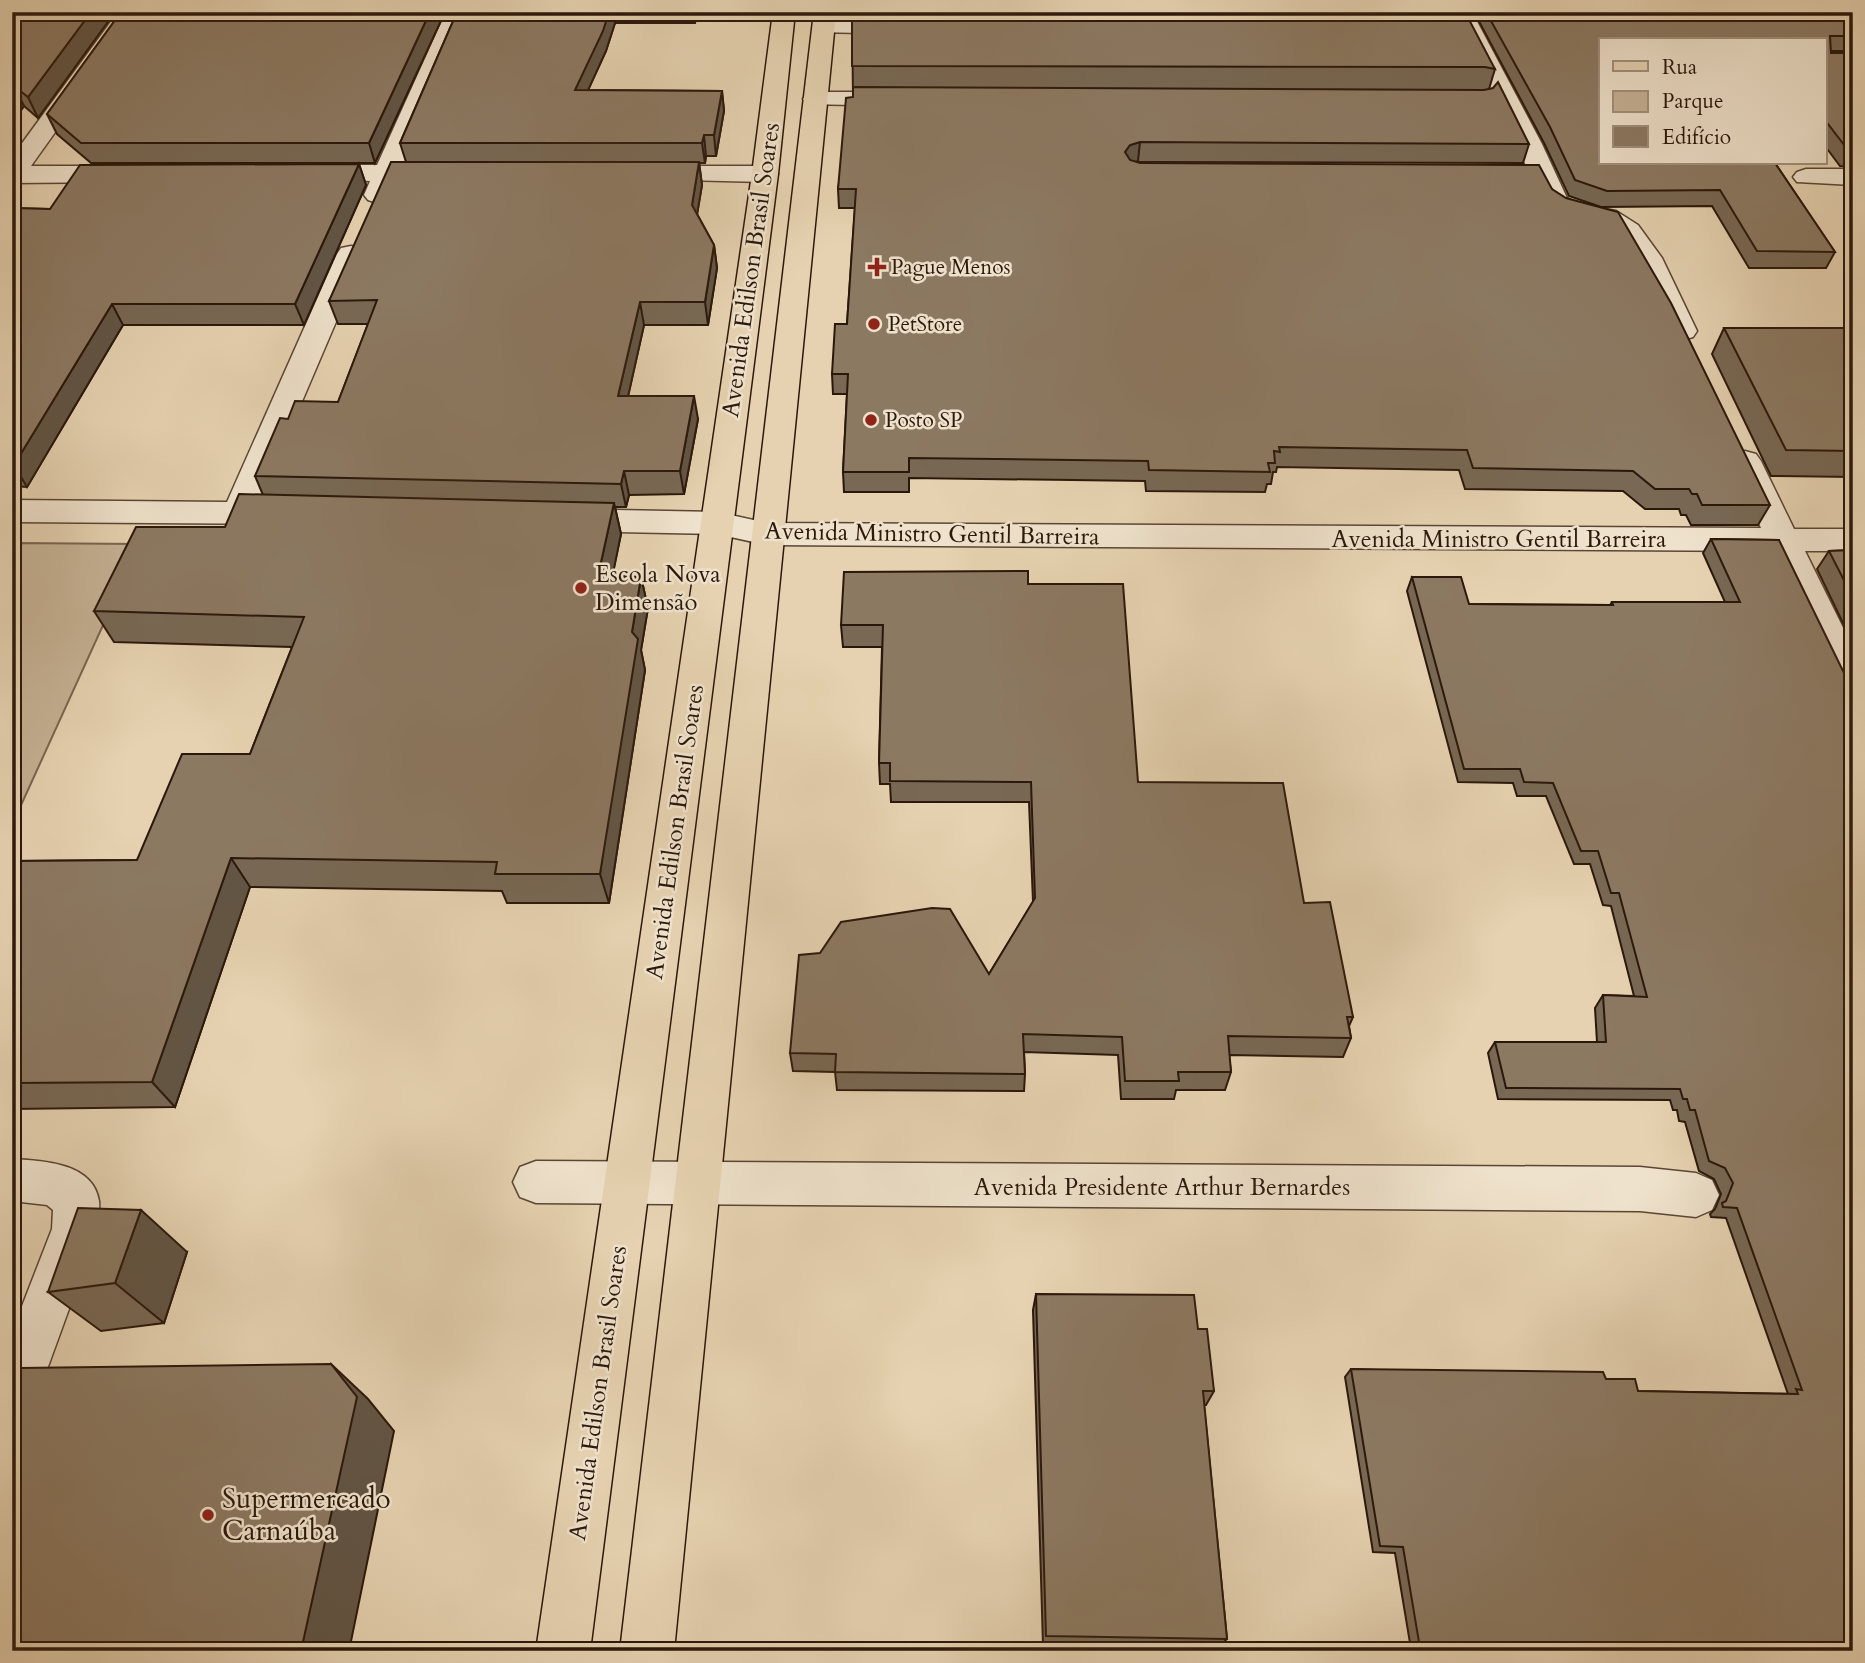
<svg xmlns="http://www.w3.org/2000/svg" width="1865" height="1663" font-family="Cardo,serif">
<rect width="100%" height="100%" fill="#e6d2b1"/>
<filter id="stains"><feTurbulence type="fractalNoise" baseFrequency=".00286" numOctaves="4"/><feColorMatrix values="0 0 0 0 .2 0 0 0 0 .09 0 0 0 0 .02 0 0 0 .5 -.17"/></filter>
<radialGradient id="worn" r=".72"><stop offset=".6" stop-color="#630" stop-opacity="0"/><stop offset="1" stop-color="#630" stop-opacity=".3"/></radialGradient>
<polygon fill="#c6b295" stroke="#786550" stroke-width="2" points="12,543 140,544 12,825"/>
<g fill="none" stroke-linecap="round" stroke-linejoin="round">
<defs>
<g id="minor">
<polygon points="118,12 141,12 31,166 126,166 135,169 139,174 135,179 126,182 12,183 12,157"/>
<polygon points="446,12 468,12 403,165 447,168 451,173 447,178 396,181 386,200 377,203 368,200 364,195 370,181 300,178 296,173 300,168 309,165 377,165"/>
<path d="M1450,12H1472L1542,144L1567,198L1577,204L1616,211L1638,225L1662,258L1697,331L1693,337L1683,340L1673,337C1649,302 1643,241 1599,223C1581,216 1564,218 1547,208Z"/>
<polygon points="824,20 906,20 914,22 917,27 914,32 906,34 816,32 813,27 816,22"/>
<polygon points="815,92 898,92 906,94 910,99 906,104 898,106 807,104 803,99 807,94"/>
<polygon points="649,166 765,166 774,169 778,174 774,179 765,182 640,179 636,174 640,169"/>
<polygon points="1806,169 1853,169 1853,185 1797,182 1793,177 1797,172"/>
<polygon points="351,246 361,248 365,254 259,502 294,505 299,513 294,521 283,524 12,522 12,500 227,502 337,254 341,248"/>
<polygon points="1745,451 1756,454 1761,461 1794,529 1853,529 1853,551 1805,551 1853,648 1853,697 1840,693 1835,684 1772,551 767,545 717,534 567,531 556,528 551,520 556,512 567,509 717,512 767,523 1761,528 1729,461 1734,454"/>
<path d="M12,1159C42,1161 93,1162 99,1201C100,1210 98,1220 98,1229L37,1397L30,1415L12,1422V1332L52,1229L53,1210L47,1205L12,1201Z"/>
<polygon points="536,1161 1640,1167 1696,1173 1712,1180 1719,1195 1712,1210 1696,1217 1640,1211 536,1203 520,1197 513,1182 520,1167"/>
</g>
<g id="major">
<polygon points="773,12 795,12 778,174 590,1651 536,1651 752,174"/>
<polygon points="814,12 836,12 674,1651 620,1651"/>
</g>
</defs>
<use href="#minor" stroke="#5a4635" stroke-width="3"/>
<use href="#major" stroke="#2b180c" stroke-width="3"/>
<use href="#minor" fill="#efe2cc" fill-rule="evenodd"/>
<use href="#major" fill="#e6d2b1" fill-rule="evenodd"/>
</g>
<g fill="#786854" stroke="#2b180c" stroke-width="2">
<polygon points="12,12 115,12 38,118 24,106 12,123"/>
<polygon points="121,12 445,12 375,163 91,163 57,134 47,114"/>
<polygon points="457,12 697,12 695,23 615,23 606,51 588,90 722,91 724,111 716,156 706,156 705,163 699,163 702,185 697,214 714,245 717,268 708,325 644,325 628,396 698,419 684,494 629,495 626,507 615,507 621,534 612,576 641,577 648,608 641,650 645,670 609,903 507,903 502,891 250,887 175,1107 12,1109 12,861 137,860 250,754 292,647 114,642 94,611 225,527 263,495 255,476 288,419 338,402 368,324 338,324 329,301 406,162 400,143"/>
<polygon points="852,12 1455,12 1454,17 1495,69 1489,89 1529,144 1523,163 1137,162 1552,189 1770,505 1758,525 1691,525 1686,515 1681,515 1679,509 1645,509 1623,491 1465,489 1459,470 1277,467 1276,472 1273,472 1271,484 1267,484 1265,492 1146,491 1145,481 909,478 909,492 844,492 843,472 847,394 833,394 832,374 847,324 855,208 839,208 838,189 853,97"/>
<polygon points="1474,12 1853,12 1853,51 1831,51 1831,53 1853,53 1853,167 1840,166 1825,146 1825,40 1601,40 1775,163 1835,252 1826,268 1749,268 1712,206 1601,207 1569,196 1544,143"/>
<polygon points="359,164 366,185 304,325 123,325 27,487 12,486 12,208 50,209"/>
<polygon points="1724,328 1853,328 1853,477 1771,476 1712,354"/>
<polygon points="1711,539 1779,540 1853,1651 1394,1651 1394,1648 1402,1643 1410,1643 1395,1553 1373,1552 1345,1377 1351,1369 1606,1379 1638,1391 1788,1394 1726,1218 1711,1217 1710,1214 1715,1209 1721,1194 1714,1179 1699,1171 1685,1122 1679,1121 1677,1110 1673,1110 1670,1100 1498,1099 1488,1053 1495,1042 1597,1042 1595,1008 1603,995 1634,996 1611,906 1603,905 1590,864 1574,864 1546,796 1517,796 1513,783 1458,782 1407,591 1412,577 1469,604 1610,605 1612,602 1725,602 1703,553"/>
<polygon points="1853,550 1853,644 1817,569 1829,551"/>
<polygon points="1028,584 1138,782 1304,903 1353,1017 1349,1026 1351,1038 1343,1057 1229,1055 1231,1072 1225,1090 1176,1090 1174,1099 1121,1099 1118,1055 1024,1052 1025,1074 1024,1091 837,1090 835,1072 793,1071 790,1053 989,974 1033,902 1029,802 891,802 890,784 880,784 879,763 882,647 843,647 841,625"/>
<polygon points="187,1252 164,1323 101,1331 48,1292"/>
<polygon points="1036,1294 1198,1329 1214,1391 1206,1405 1204,1405 1227,1639 1219,1647 1043,1645 1033,1310"/>
</g>
<g fill="#625545" stroke="#2b180c" stroke-width="2">
<polygon points="91,12 115,12 38,118 28,97"/>
<polygon points="430,12 445,12 375,163 369,143"/>
<polygon points="609,12 613,12 615,23 606,51 579,110 575,90"/>
<polygon points="693,12 697,12 695,23"/>
<polygon points="14,86 24,106 12,123 12,89"/>
<polygon points="722,91 724,111 716,156 714,135"/>
<polygon points="704,135 706,156 705,163 702,143"/>
<polygon points="1140,142 1138,161 1128,165 1125,152 1130,145"/>
<polygon points="699,162 702,185 695,227 692,205"/>
<polygon points="359,164 366,185 304,325 295,304"/>
<polygon points="714,245 717,268 708,325 705,302"/>
<polygon points="640,302 644,325 623,419 618,396"/>
<polygon points="112,304 123,325 27,487 14,465"/>
<polygon points="694,396 698,419 684,494 680,471"/>
<polygon points="624,471 629,495 626,507 621,484"/>
<polygon points="614,503 621,534 606,608 598,576"/>
<polygon points="641,577 648,608 641,650 645,670 609,903 600,874 632,632"/>
<polygon points="231,858 250,887 175,1107 152,1082"/>
<polygon points="141,1210 187,1252 164,1323 115,1283"/>
<polygon points="331,1364 368,1399 394,1431 349,1651 301,1651"/>
</g>
<g fill="#8c7962" stroke="#2b180c" stroke-width="2">
<polygon points="12,12 91,12 28,97 14,86 12,89"/>
<polygon points="121,12 430,12 369,143 81,143 47,114"/>
<polygon points="457,12 609,12 603,31 575,90 722,91 714,135 704,135 702,143 400,143"/>
<polygon points="852,12 1452,17 1461,15 1463,12 1465,12 1495,69 1485,67 852,66"/>
<polygon points="1486,12 1853,12 1853,36 1830,36 1831,53 1853,53 1853,151 1848,150 1825,120 1825,40 1601,40 1601,163 1775,163 1835,252 1757,251 1720,190 1607,191 1575,180 1550,127"/>
<polygon points="1498,82 1529,144 1140,142 1130,145 1125,152 1130,160 1140,163 1539,165 1552,189 1566,198 1618,212 1671,303 1770,505 1702,505 1697,494 1692,494 1689,489 1655,489 1633,471 1473,468 1467,450 1279,447 1280,452 1274,451 1275,463 1268,463 1270,472 1149,470 1148,461 909,458 909,472 843,472 848,374 832,374 835,324 847,324 856,189 838,189 846,98 853,97 853,87 1484,90 1493,88"/>
<polygon points="391,162 699,162 692,205 714,245 705,302 640,302 618,396 694,396 680,471 624,471 621,484 255,476 280,418 288,419 295,401 338,402 377,300 329,301"/>
<polygon points="359,164 295,304 112,304 14,465 12,465 12,208 50,209 80,165"/>
<polygon points="1724,328 1853,328 1853,451 1786,450"/>
<polygon points="239,494 614,503 598,576 641,577 632,632 638,639 600,874 495,874 497,862 231,858 152,1082 12,1083 12,861 137,860 182,754 250,754 304,617 94,611 136,527 225,527"/>
<polygon points="1711,539 1779,540 1843,671 1849,682 1853,683 1853,1651 1403,1651 1402,1643 1419,1642 1403,1547 1380,1546 1351,1369 1603,1372 1606,1379 1635,1379 1638,1391 1798,1394 1796,1389 1802,1390 1737,1208 1723,1207 1722,1203 1726,1201 1733,1183 1725,1168 1709,1161 1695,1110 1690,1110 1687,1099 1683,1099 1680,1089 1506,1088 1495,1042 1606,1042 1603,995 1647,997 1619,893 1611,893 1598,851 1581,851 1553,783 1524,782 1520,769 1464,769 1412,577 1461,577 1469,604 1613,605 1612,602 1740,602"/>
<polygon points="1853,550 1853,598 1829,551"/>
<polygon points="1028,571 1028,584 1123,584 1138,782 1283,783 1304,903 1330,902 1353,1017 1347,1017 1351,1038 1228,1036 1231,1072 1178,1072 1179,1081 1125,1081 1122,1037 1023,1034 1025,1074 835,1072 836,1054 790,1053 799,955 820,953 841,922 932,908 950,909 989,974 1035,898 1031,782 890,781 890,763 879,763 883,625 841,625 844,572"/>
<polygon points="78,1208 141,1210 115,1283 48,1292"/>
<polygon points="1036,1294 1194,1295 1198,1329 1207,1329 1214,1391 1203,1391 1227,1639 1046,1636"/>
<polygon points="331,1364 357,1397 301,1651 12,1651 12,1390 20,1368"/>
</g>
<g fill="#8f2418" stroke="#efe2cc" stroke-width="2.5">
<path d="M873.5 256.5h7v7h7v7h-7v7h-7v-7h-7v-7h7z"/>
<circle cx="874" cy="324" r="7"/>
<circle cx="871" cy="420" r="7"/>
<circle cx="581" cy="588" r="7"/>
<circle cx="208" cy="1515" r="7"/>
</g>
<g text-anchor="middle" dominant-baseline="central" stroke-width="5" stroke-linejoin="round" paint-order="stroke">
<g font-size="21" fill="#2b180c" stroke="#efe2cc" text-anchor="start">
<text x="891" y="267">Pague Menos</text>
<text x="888" y="324">PetStore</text>
<text x="885" y="420">Posto SP</text>
</g>
<g font-size="24" fill="#2b180c" stroke="#efe2cc">
<text transform="translate(751 270) rotate(-82)">Avenida Edilson Brasil Soares</text>
<text transform="translate(932 534) rotate(1)">Avenida Ministro Gentil Barreira</text>
<text x="1499" y="539">Avenida Ministro Gentil Barreira</text>
<text transform="translate(675 832) rotate(-82)">Avenida Edilson Brasil Soares</text>
<text x="1162" y="1187">Avenida Presidente Arthur Bernardes</text>
<text transform="translate(598 1393) rotate(-82)">Avenida Edilson Brasil Soares</text>
</g>
<g font-size="24" fill="#2b180c" stroke="#efe2cc" text-anchor="start">
<text x="595" y="574">Escola Nova<tspan x="595" dy="28">Dimensão</tspan></text>
</g>
<g font-size="28" fill="#2b180c" stroke="#efe2cc" text-anchor="start">
<text x="222" y="1499">Supermercado<tspan x="222" dy="32">Carnaúba</tspan></text>
</g>
</g>
<rect width="1865" height="1663" fill="none" stroke="#e6d2b1" stroke-width="42"/>
<rect x="14" y="14" width="1837" height="1635" fill="none" stroke="#2b180c" stroke-width="3.5"/>
<rect x="21" y="21" width="1823" height="1621" fill="none" stroke="#2b180c" stroke-width="2"/>
<rect x="1599" y="38" width="228" height="126" fill="#efe2cc" stroke="#a1917f" stroke-width="2"/>
<rect x="1613" y="61" width="35" height="10" fill="#e6d2b1" stroke="#a1917f" stroke-width="2"/>
<text x="1662" y="74" font-size="21" fill="#2b180c">Rua</text>
<rect x="1613" y="91" width="35" height="21" fill="#c6b295" stroke="#a1917f" stroke-width="2"/>
<text x="1662" y="108" font-size="21" fill="#2b180c">Parque</text>
<rect x="1613" y="126" width="35" height="21" fill="#8c7962" stroke="#a1917f" stroke-width="2"/>
<text x="1662" y="144" font-size="21" fill="#2b180c">Edifício</text>
<rect width="100%" height="100%" filter="url(#stains)"/>
<rect width="100%" height="100%" fill="url(#worn)"/>
</svg>
